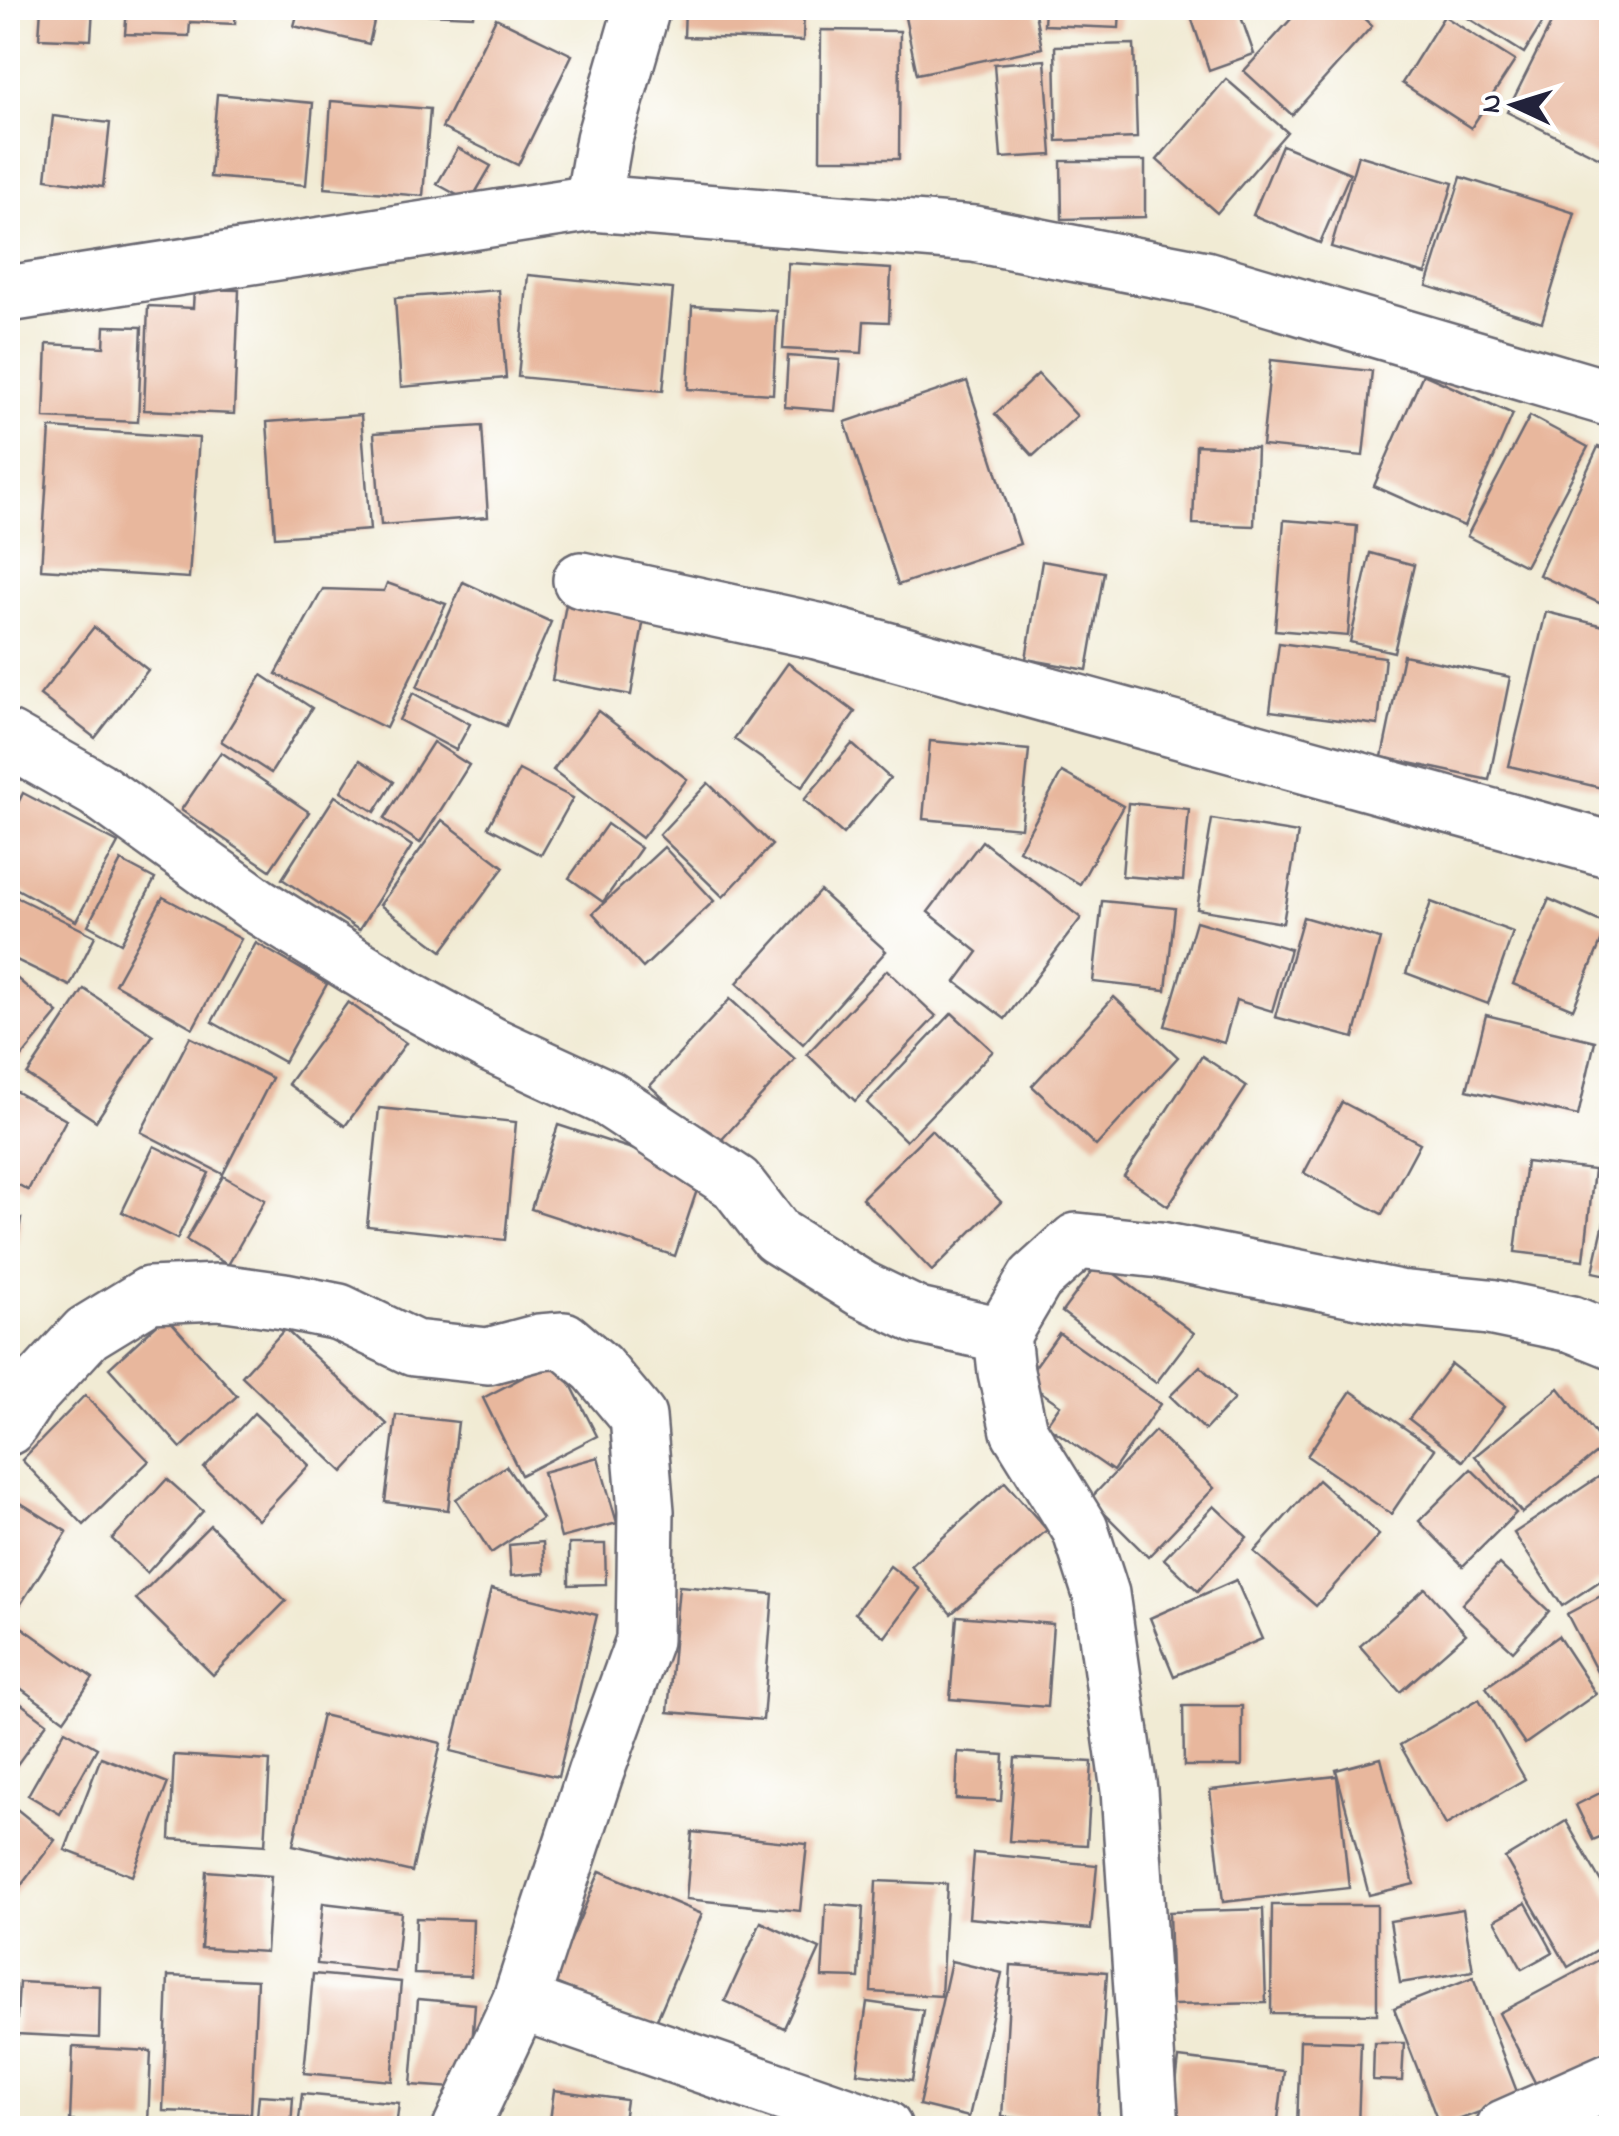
<svg xmlns="http://www.w3.org/2000/svg" width="1619" height="2136" font-family="'Indie Flower',sans-serif">
<rect width="100%" height="100%" fill="#fff"/>
<filter id="ink" filterUnits="userSpaceOnUse"><feTurbulence type="fractalNoise" baseFrequency=".01" numOctaves="2"/><feDisplacementMap in="SourceGraphic" scale="20" xChannelSelector="R" yChannelSelector="G"/><feConvolveMatrix kernelMatrix="1 2 1 2 8 2 1 2 1" color-interpolation-filters="sRGB"/></filter>
<filter id="wash" filterUnits="userSpaceOnUse"><feTurbulence type="fractalNoise" baseFrequency=".0048" numOctaves="4" result="noise"/><feDisplacementMap in="SourceGraphic" scale="40" xChannelSelector="R" yChannelSelector="G"/><feGaussianBlur stdDeviation="2.25" result="paint"/><feColorMatrix in="noise" values="0 0 0 0 0 0 0 0 0 0 0 0 0 0 0 0 0 1.4 0 .05"/><feComposite in="paint" operator="in"/></filter>
<g filter="url(#wash)">
<rect width="100%" height="100%" fill="#f1ebd4"/>
<g id="blocks">
<g fill="#e8b79d">
<polygon points="41,8 93,8 91,40 39,38"/>
<polygon points="127,8 236,8 235,24 190,22 189,36 125,34"/>
<polygon points="299,8 377,8 369,44 294,26"/>
<polygon points="380,8 474,8 473,16 380,12"/>
<polygon points="685,8 804,8 803,41 684,37"/>
<polygon points="903,8 1034,8 1042,48 917,74"/>
<polygon points="1045,8 1120,8 1119,28 1044,25"/>
<polygon points="1188,8 1238,8 1254,54 1209,70"/>
<polygon points="1301,8 1353,8 1372,26 1292,115 1244,71"/>
<polygon points="1452,8 1552,8 1524,53"/>
<polygon points="1559,8 1612,8 1612,139 1602,159 1507,112"/>
<polygon points="1444,16 1515,61 1471,128 1402,83"/>
<polygon points="496,18 572,55 518,165 442,128"/>
<polygon points="821,30 900,31 899,159 820,159"/>
<polygon points="1134,44 1137,138 1057,141 1055,46"/>
<polygon points="1045,60 1052,155 1001,158 994,64"/>
<polygon points="1226,79 1287,132 1217,213 1157,160"/>
<polygon points="217,94 313,103 306,185 210,177"/>
<polygon points="331,101 430,109 423,196 325,188"/>
<polygon points="53,116 110,123 103,187 46,179"/>
<polygon points="1282,145 1350,173 1320,243 1253,215"/>
<polygon points="458,148 491,166 470,202 437,184"/>
<polygon points="1358,155 1453,183 1426,274 1331,247"/>
<polygon points="1061,161 1145,161 1145,217 1062,219"/>
<polygon points="1461,177 1575,213 1542,322 1427,286"/>
<polygon points="788,263 891,269 889,322 864,321 862,353 783,349"/>
<polygon points="528,275 673,289 663,391 518,377"/>
<polygon points="194,289 239,290 234,414 144,410 148,306 193,308"/>
<polygon points="499,290 506,378 401,387 395,298"/>
<polygon points="692,306 777,311 773,394 688,389"/>
<polygon points="105,326 142,327 138,422 44,418 47,344 104,347"/>
<polygon points="788,356 840,360 835,411 785,407"/>
<polygon points="1271,360 1372,371 1363,456 1262,446"/>
<polygon points="1038,374 1077,416 1033,456 995,414"/>
<polygon points="1423,374 1513,414 1464,526 1374,486"/>
<polygon points="967,381 1020,544 898,585 845,422"/>
<polygon points="361,415 370,530 275,537 267,422"/>
<polygon points="1530,416 1588,447 1525,566 1467,536"/>
<polygon points="482,426 488,517 381,525 374,433"/>
<polygon points="50,428 199,438 189,578 41,569"/>
<polygon points="1196,445 1257,448 1254,526 1193,524"/>
<polygon points="1598,447 1612,452 1612,609 1539,575"/>
<polygon points="1284,520 1357,526 1348,636 1275,630"/>
<polygon points="1370,553 1414,565 1394,652 1350,642"/>
<polygon points="1042,561 1104,572 1087,670 1026,659"/>
<polygon points="463,582 551,622 506,726 417,687"/>
<polygon points="387,583 446,604 386,728 276,674 323,589 384,591"/>
<polygon points="566,604 644,618 631,695 552,680"/>
<polygon points="1546,612 1612,628 1610,790 1509,766"/>
<polygon points="94,627 148,670 95,738 40,695"/>
<polygon points="1279,643 1385,657 1378,725 1270,711"/>
<polygon points="1403,655 1510,677 1489,780 1382,757"/>
<polygon points="788,663 855,712 802,787 734,739"/>
<polygon points="262,675 312,708 271,773 221,741"/>
<polygon points="413,693 470,724 456,750 399,720"/>
<polygon points="598,711 687,779 642,838 553,770"/>
<polygon points="930,741 1029,750 1021,828 923,819"/>
<polygon points="433,742 469,765 420,843 384,819"/>
<polygon points="852,744 890,778 843,834 804,800"/>
<polygon points="221,752 309,812 270,870 181,810"/>
<polygon points="360,760 394,782 375,812 341,791"/>
<polygon points="519,770 573,798 541,855 488,827"/>
<polygon points="1062,772 1123,806 1080,884 1019,850"/>
<polygon points="708,783 772,845 723,897 659,835"/>
<polygon points="23,793 118,843 76,921 8,884 8,823"/>
<polygon points="335,796 412,846 359,930 282,879"/>
<polygon points="1128,803 1189,809 1183,881 1122,876"/>
<polygon points="1212,819 1298,833 1283,923 1197,909"/>
<polygon points="442,820 504,867 442,951 380,905"/>
<polygon points="607,824 641,848 603,902 569,878"/>
<polygon points="982,841 1081,918 1005,1019 956,982 978,952 928,912"/>
<polygon points="664,847 714,901 643,968 593,913"/>
<polygon points="121,861 155,879 121,943 88,925"/>
<polygon points="820,891 886,951 803,1044 737,983"/>
<polygon points="8,893 95,936 70,986 8,956"/>
<polygon points="163,897 241,939 193,1028 115,984"/>
<polygon points="1549,899 1608,925 1573,1009 1513,984"/>
<polygon points="1102,901 1175,908 1166,990 1093,982"/>
<polygon points="1431,902 1513,932 1488,1004 1406,973"/>
<polygon points="1303,917 1380,939 1354,1038 1275,1017"/>
<polygon points="1196,921 1290,949 1272,1011 1236,1000 1224,1043 1165,1026"/>
<polygon points="256,943 327,984 284,1062 212,1022"/>
<polygon points="887,970 936,1016 855,1101 807,1054"/>
<polygon points="8,971 58,1013 16,1064 8,1057"/>
<polygon points="84,989 153,1035 96,1121 27,1075"/>
<polygon points="1114,997 1178,1057 1096,1146 1032,1086"/>
<polygon points="730,999 795,1059 715,1147 650,1086"/>
<polygon points="348,1002 406,1043 345,1126 288,1084"/>
<polygon points="952,1013 993,1051 906,1141 867,1103"/>
<polygon points="1486,1015 1595,1041 1578,1116 1467,1090"/>
<polygon points="190,1037 272,1078 223,1174 141,1132"/>
<polygon points="1202,1056 1247,1086 1168,1206 1124,1176"/>
<polygon points="8,1087 66,1120 28,1190 8,1179"/>
<polygon points="1342,1102 1420,1143 1382,1214 1304,1173"/>
<polygon points="379,1108 516,1122 505,1240 367,1226"/>
<polygon points="558,1125 703,1172 675,1256 531,1209"/>
<polygon points="931,1130 1001,1202 932,1271 862,1198"/>
<polygon points="154,1146 209,1173 177,1239 122,1212"/>
<polygon points="1526,1162 1594,1170 1584,1260 1515,1252"/>
<polygon points="223,1176 265,1200 228,1265 186,1240"/>
<polygon points="1610,1195 1612,1195 1612,1276 1593,1272"/>
<polygon points="8,1216 21,1218 10,1295 8,1295"/>
<polygon points="1099,1262 1194,1333 1156,1383 1062,1312"/>
<polygon points="166,1316 237,1396 181,1448 109,1368"/>
<polygon points="285,1329 387,1424 343,1472 242,1376"/>
<polygon points="1059,1333 1160,1404 1113,1471 1046,1425 1060,1405 1025,1381"/>
<polygon points="558,1359 597,1436 521,1475 483,1398"/>
<polygon points="1451,1364 1505,1406 1463,1461 1409,1419"/>
<polygon points="1200,1366 1234,1399 1205,1430 1170,1396"/>
<polygon points="1559,1388 1605,1446 1522,1513 1475,1456"/>
<polygon points="1351,1391 1435,1449 1391,1514 1307,1456"/>
<polygon points="85,1395 149,1461 84,1525 22,1460"/>
<polygon points="254,1413 309,1465 258,1520 204,1468"/>
<polygon points="396,1415 458,1422 448,1510 385,1502"/>
<polygon points="1155,1431 1214,1488 1148,1557 1090,1499"/>
<polygon points="598,1457 617,1523 561,1538 543,1472"/>
<polygon points="506,1466 542,1519 491,1553 456,1499"/>
<polygon points="1612,1468 1612,1573 1562,1606 1514,1533"/>
<polygon points="1471,1469 1516,1513 1463,1566 1419,1521"/>
<polygon points="167,1479 203,1511 147,1573 112,1539"/>
<polygon points="1318,1480 1379,1535 1316,1606 1254,1552"/>
<polygon points="1005,1482 1047,1530 951,1614 911,1566"/>
<polygon points="8,1495 67,1532 15,1613 8,1609"/>
<polygon points="1214,1506 1247,1537 1198,1591 1164,1559"/>
<polygon points="210,1525 286,1601 213,1675 136,1599"/>
<polygon points="543,1542 545,1573 511,1576 509,1545"/>
<polygon points="569,1544 605,1544 606,1584 569,1585"/>
<polygon points="1499,1564 1549,1611 1513,1651 1462,1604"/>
<polygon points="890,1566 920,1589 885,1637 855,1613"/>
<polygon points="1236,1580 1262,1639 1174,1676 1150,1618"/>
<polygon points="679,1586 773,1594 763,1720 668,1712"/>
<polygon points="1425,1588 1466,1634 1400,1692 1360,1646"/>
<polygon points="491,1589 597,1615 558,1777 451,1751"/>
<polygon points="1612,1590 1612,1701 1567,1614"/>
<polygon points="957,1616 1053,1624 1047,1707 950,1699"/>
<polygon points="16,1623 93,1678 64,1720 8,1679 8,1635"/>
<polygon points="1558,1636 1596,1694 1525,1744 1486,1687"/>
<polygon points="8,1694 47,1723 8,1777"/>
<polygon points="1479,1699 1525,1779 1446,1825 1400,1745"/>
<polygon points="1183,1706 1242,1706 1242,1766 1184,1766"/>
<polygon points="322,1715 441,1743 412,1872 293,1845"/>
<polygon points="65,1730 97,1748 60,1814 28,1795"/>
<polygon points="958,1752 1004,1755 1001,1801 956,1799"/>
<polygon points="174,1755 270,1761 265,1845 170,1839"/>
<polygon points="101,1757 168,1783 132,1876 65,1850"/>
<polygon points="1015,1758 1092,1762 1087,1845 1009,1841"/>
<polygon points="1381,1758 1414,1884 1369,1895 1336,1770"/>
<polygon points="1337,1776 1349,1888 1223,1902 1210,1790"/>
<polygon points="1612,1787 1612,1832 1593,1840 1576,1805"/>
<polygon points="8,1802 55,1840 8,1903"/>
<polygon points="1566,1821 1612,1901 1612,1941 1568,1967 1505,1858"/>
<polygon points="692,1832 807,1844 800,1911 686,1899"/>
<polygon points="974,1853 1097,1865 1091,1929 969,1918"/>
<polygon points="206,1871 271,1876 266,1952 201,1948"/>
<polygon points="600,1871 702,1914 655,2024 553,1982"/>
<polygon points="876,1881 947,1884 941,1996 871,1992"/>
<polygon points="323,1903 401,1912 395,1972 317,1964"/>
<polygon points="1526,1903 1553,1952 1522,1969 1495,1920"/>
<polygon points="826,1904 863,1907 859,1978 822,1977"/>
<polygon points="1272,1905 1377,1905 1377,2014 1271,2013"/>
<polygon points="1263,1909 1266,2003 1172,2005 1169,1912"/>
<polygon points="1463,1909 1473,1971 1400,1983 1390,1921"/>
<polygon points="416,1918 473,1920 471,1976 414,1974"/>
<polygon points="761,1922 820,1949 784,2028 725,2001"/>
<polygon points="1612,1953 1612,2054 1540,2092 1499,2013"/>
<polygon points="951,1961 1002,1973 969,2117 919,2105"/>
<polygon points="1011,1965 1107,1972 1097,2124 1002,2117"/>
<polygon points="313,1974 401,1982 392,2081 304,2073"/>
<polygon points="168,1976 257,1980 251,2114 163,2111"/>
<polygon points="1473,1977 1519,2097 1440,2127 1394,2008"/>
<polygon points="19,1982 100,1986 99,2038 16,2034"/>
<polygon points="418,1999 475,2004 469,2089 411,2085"/>
<polygon points="867,2002 923,2010 912,2081 857,2073"/>
<polygon points="1300,2040 1361,2042 1358,2128 1297,2128"/>
<polygon points="1374,2043 1404,2043 1402,2081 1373,2080"/>
<polygon points="73,2047 151,2051 148,2124 70,2121"/>
<polygon points="1179,2058 1284,2071 1277,2128 1171,2128"/>
<polygon points="554,2090 626,2100 622,2128 549,2128"/>
<polygon points="302,2094 399,2103 396,2128 298,2128"/>
<polygon points="259,2095 293,2097 291,2128 256,2128"/>
</g>
</g>
</g>
<g filter="url(#ink)">
<use href="#blocks" fill-opacity="0" stroke="#6a6871" stroke-width="2.5"/>
<g fill="none" stroke-linecap="round" stroke-linejoin="round">
<defs>
<g id="minor">
<polyline points="593,203 604,139 642,8"/>
<polyline points="8,294 593,203 974,234 1205,279 1612,399"/>
<polyline points="581,580 817,631 1612,850"/>
<polyline points="8,739 96,789 257,905 405,997 492,1045 607,1098 736,1183 777,1236 862,1289 918,1316 1002,1335 1006,1372 1019,1431 1080,1529 1101,1594 1129,1790 1151,2128"/>
<polyline points="1002,1335 1035,1279 1077,1241 1160,1250 1399,1298 1489,1307 1572,1324 1612,1340"/>
<polyline points="8,1427 28,1397 87,1333 149,1295 219,1292 284,1301 339,1312 414,1348 488,1356 540,1342 564,1340 597,1368 638,1417 646,1511 644,1640 595,1774 520,2002 461,2128"/>
<polyline points="520,2002 884,2128"/>
<polyline points="1504,2128 1612,2080"/>
</g>
</defs>
<use href="#minor" stroke="#6a6871" stroke-width="60"/>
<use href="#minor" stroke="#fff" stroke-width="55"/>
</g>
</g>
<rect width="1619" height="2136" fill="none" stroke="#fff" stroke-width="40"/>
<g transform="translate(1514 105) rotate(274)" stroke="#ffffff" stroke-width="8" paint-order="stroke">
<path d="M0-8L18 38L0 25L-18 38Z" fill="#22223b"/>
<text y="-15" font-size="28" font-weight="bold" text-anchor="middle" fill="#22223b">N</text>
</g>
</svg>
